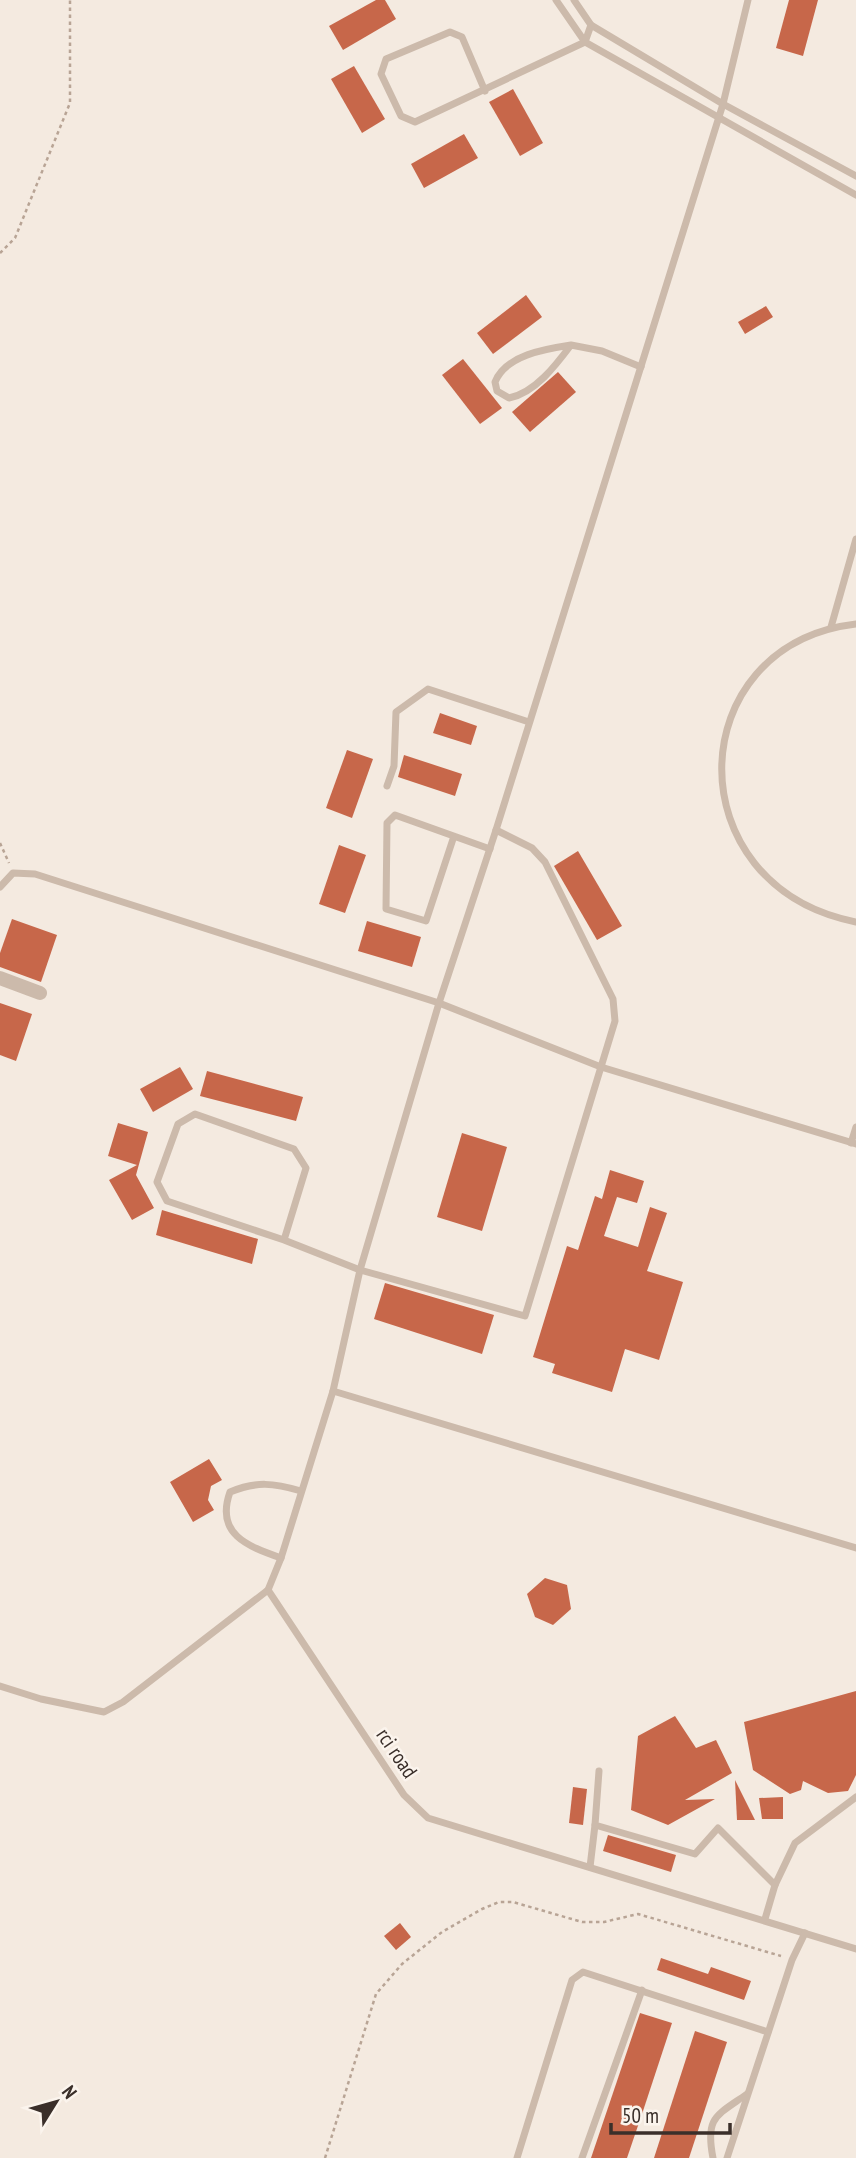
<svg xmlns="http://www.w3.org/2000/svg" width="856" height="2158" font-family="'PT Sans Narrow',sans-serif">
<rect width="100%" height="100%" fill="#f4eae0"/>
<g fill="#c7674a">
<polygon points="376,0 385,0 396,19 343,50 329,26"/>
<polygon points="789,0 818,0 803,56 776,48"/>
<polygon points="354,66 385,119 362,133 331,79"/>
<polygon points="513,89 543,143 520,156 489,102"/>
<polygon points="464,134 478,158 424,188 411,164"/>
<polygon points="526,295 542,317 493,354 477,333"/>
<polygon points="766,306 773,317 745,334 738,322"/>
<polygon points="463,359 502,408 480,424 442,375"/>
<polygon points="558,372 576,392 530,432 512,412"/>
<polygon points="440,713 477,726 471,745 433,733"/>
<polygon points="347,750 373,759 352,818 326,808"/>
<polygon points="404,755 462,774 455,796 398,777"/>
<polygon points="339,845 366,855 345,913 319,904"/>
<polygon points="578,851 622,926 597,940 554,866"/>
<polygon points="12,919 57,935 41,982 0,967 0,953"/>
<polygon points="367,921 421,937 412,967 358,951"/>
<polygon points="0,1003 32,1014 16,1061 0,1055"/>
<polygon points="180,1067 193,1089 153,1112 140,1089"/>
<polygon points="207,1071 303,1097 296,1121 200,1096"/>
<polygon points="118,1123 148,1132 136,1175 154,1208 132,1220 109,1180 137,1165 108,1156"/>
<polygon points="462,1133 507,1147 482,1231 437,1217"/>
<polygon points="610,1170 644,1181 637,1203 617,1197 604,1236 638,1247 650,1207 667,1213 647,1271 683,1282 659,1360 625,1349 612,1392 552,1373 555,1364 533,1357 567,1246 578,1250 595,1196 602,1199"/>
<polygon points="162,1210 258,1239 252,1264 156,1235"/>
<polygon points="385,1283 494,1315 482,1354 374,1319"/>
<polygon points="209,1459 222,1480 211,1486 208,1500 214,1510 193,1522 170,1482"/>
<polygon points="545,1578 567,1585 571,1609 553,1625 535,1617 527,1594"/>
<polygon points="856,1691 856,1775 848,1791 828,1793 803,1781 801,1790 790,1794 753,1770 744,1722"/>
<polygon points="675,1716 696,1748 716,1740 732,1773 685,1800 715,1799 668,1825 631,1810 638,1736"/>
<polygon points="735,1780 755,1820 737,1820"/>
<polygon points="573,1787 587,1789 583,1825 569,1823"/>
<polygon points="783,1797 783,1819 762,1819 759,1798"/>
<polygon points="608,1835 676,1855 671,1872 603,1851"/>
<polygon points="400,1923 411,1937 396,1950 384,1936"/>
<polygon points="661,1958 708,1974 711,1967 751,1981 744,2000 657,1970"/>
<polygon points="640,2013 672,2023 644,2108 627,2158 591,2158"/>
<polygon points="695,2031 727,2042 689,2158 654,2158"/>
</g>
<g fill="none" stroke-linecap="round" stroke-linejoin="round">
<g stroke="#b8a495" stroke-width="2.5" stroke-dasharray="3.5 3.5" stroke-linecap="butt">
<polyline points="0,253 15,238 70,103 70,0"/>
<polyline points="0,843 9,863"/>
<polyline points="325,2158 376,1994 402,1964 442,1932 482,1909 499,1902 513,1902 582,1922 604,1922 638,1914 781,1956"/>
</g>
<g stroke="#ccbaab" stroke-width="7">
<polyline points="556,0 585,42 856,195"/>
<polyline points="574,0 591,25 723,104 856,176"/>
<polyline points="485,91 462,37 450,32 386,59 381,74 401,116 415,122 585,42 591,25"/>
<path d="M571,345C545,349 506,355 495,382L497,391L509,398C535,393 556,365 571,345L602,351L641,367"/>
<path d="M856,624C680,645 674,886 856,922"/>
<polyline points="831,627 856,539"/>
<polyline points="387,786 394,766 396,712 428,689 529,722"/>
<polyline points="454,836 426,921 386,909 387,823 395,815 490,849"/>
<polyline points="0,887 13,873 35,874 439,1003 601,1067 856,1144"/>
<polyline points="851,1143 856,1127"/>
<polyline points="284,1240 306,1168 294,1149 195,1114 178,1124 157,1182 167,1201 284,1240 360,1270 525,1316 615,1021 613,999 545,862 532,848 496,830"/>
<polyline points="333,1391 856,1548"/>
<path d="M281,1558C247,1546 215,1534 230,1492C256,1481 274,1483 301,1491"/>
<polyline points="268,1590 404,1795 428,1818 856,1949"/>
<polyline points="0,1686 41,1699 104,1712 123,1702 268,1590 281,1558 333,1391 360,1270 439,1003 496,830 723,104 748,0"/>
<polyline points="599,1771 595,1825 695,1854 718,1828 775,1885"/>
<polyline points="590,1867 595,1825"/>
<polyline points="765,1919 775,1885 795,1843 856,1797"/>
<polyline points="517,2158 572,1980 583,1972 768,2032"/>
<polyline points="582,2158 642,1990"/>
<path d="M713,2158C705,2117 716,2116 747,2094"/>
<polyline points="727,2158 792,1960 805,1933"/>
</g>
<polyline stroke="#ccbaab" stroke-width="14" points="0,978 40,993"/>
</g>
<g text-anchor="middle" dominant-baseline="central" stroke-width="5" stroke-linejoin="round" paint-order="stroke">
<g font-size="21" fill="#3a2f2a" stroke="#fbf4ed">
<text transform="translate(397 1753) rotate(56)">rci road</text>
</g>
</g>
<g transform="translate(56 2102) rotate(53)" stroke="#fbf4ed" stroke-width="5" paint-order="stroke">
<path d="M0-5L12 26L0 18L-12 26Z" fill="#3a2f2a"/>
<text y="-10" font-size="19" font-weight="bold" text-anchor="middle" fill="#3a2f2a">N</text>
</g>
<path d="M611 2123v10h119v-10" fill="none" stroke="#3a2f2a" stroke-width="3.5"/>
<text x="622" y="2123" font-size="21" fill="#3a2f2a" stroke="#fbf4ed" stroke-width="5" paint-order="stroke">50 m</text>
</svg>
